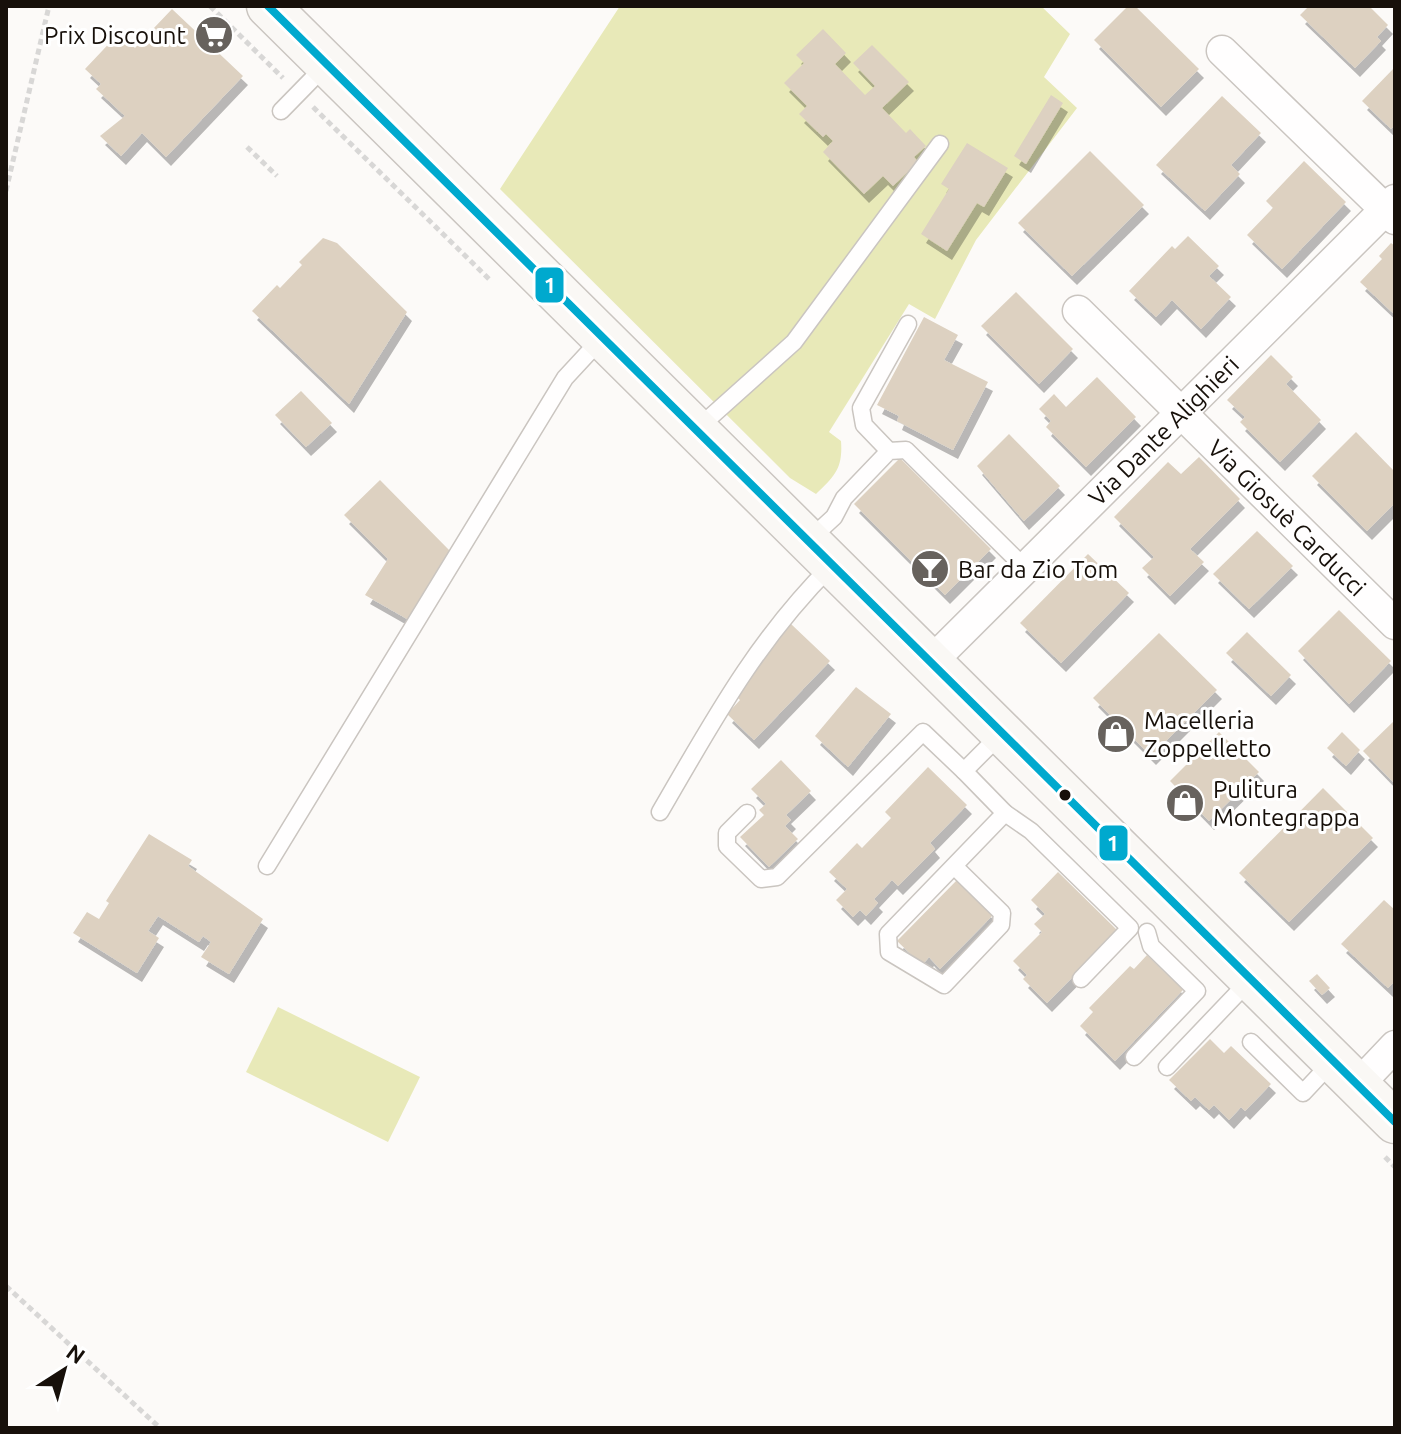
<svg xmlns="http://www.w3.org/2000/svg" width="1401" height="1434" font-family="Ubuntu,sans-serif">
<defs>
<filter id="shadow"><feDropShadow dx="5" dy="9" stdDeviation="0" flood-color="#0004"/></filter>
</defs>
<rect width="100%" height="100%" fill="#fcfaf8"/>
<g fill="#e8e9b8">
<path d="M620,6H1041L1070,34L1044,77L1077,108L976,240L935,319L909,304L829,432L841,441C843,468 835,476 816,494L790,478L500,189Z"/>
<polygon points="278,1007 420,1077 388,1142 246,1072"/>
</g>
<g fill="#ddd1c1" filter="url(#shadow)">
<polygon points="1128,6 1135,6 1199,69 1161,107 1094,40"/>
<polygon points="1309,6 1369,6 1388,25 1377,37 1381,41 1355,68 1300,15"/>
<polygon points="172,9 243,76 166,157 142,133 121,156 100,136 125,116 96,89 101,84 85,69 119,33 135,48"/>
<polygon points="823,29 846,53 835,64 865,95 875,86 853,63 872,45 909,82 882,108 906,133 910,129 926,146 914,157 918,162 893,186 883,176 864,194 823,152 833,141 826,134 823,137 799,114 807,106 784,83 804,63 796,55"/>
<polygon points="1395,67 1395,125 1391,129 1362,101"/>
<polygon points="1051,95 1063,103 1026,164 1014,156"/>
<polygon points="1222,96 1261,133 1231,165 1240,174 1205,211 1156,165"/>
<polygon points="967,143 1008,168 984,207 977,203 947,251 921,234 949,189 941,184"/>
<polygon points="1090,151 1144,205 1072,276 1018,223"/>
<polygon points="1304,161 1346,202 1282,269 1247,235 1273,208 1266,201"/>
<polygon points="1188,236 1219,266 1209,276 1231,297 1201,329 1172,300 1156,317 1129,291 1172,246 1175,249"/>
<polygon points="323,238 337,243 407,312 349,404 252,311 277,285 280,288 302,265 299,262"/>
<polygon points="1391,243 1395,246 1395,315 1360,282 1382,259 1379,256"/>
<polygon points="1016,292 1073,349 1039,384 981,326"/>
<polygon points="924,317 958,335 944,360 988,382 953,450 897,421 899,416 877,405"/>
<polygon points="1271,355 1293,377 1286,384 1321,420 1280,462 1240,422 1245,417 1227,400"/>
<polygon points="1097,377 1136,417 1086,467 1046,427 1051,421 1039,409 1054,394 1066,407"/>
<polygon points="301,391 332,423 306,447 275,415"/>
<polygon points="1356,432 1395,472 1395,503 1367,531 1312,476"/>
<polygon points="1009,434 1060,486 1024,521 977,466"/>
<polygon points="1199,457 1240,499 1190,549 1204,562 1170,596 1142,568 1154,557 1114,517 1168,462 1181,474"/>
<polygon points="900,458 991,549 945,595 854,504"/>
<polygon points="380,480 450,551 409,620 365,595 388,559 344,515"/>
<polygon points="1257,531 1293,566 1249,609 1213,574"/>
<polygon points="1088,554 1129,593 1061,663 1020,623"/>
<polygon points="1339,610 1391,661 1349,704 1298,651"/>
<polygon points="791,624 830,661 754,740 727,714 740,700 735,695 753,664"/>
<polygon points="1247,632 1291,675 1271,696 1226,653"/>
<polygon points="1159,633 1217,690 1151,756 1093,698"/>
<polygon points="856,687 891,714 848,767 815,736"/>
<polygon points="1395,720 1395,784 1363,751"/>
<polygon points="1219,732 1259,772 1209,821 1170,781"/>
<polygon points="1342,732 1360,750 1346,766 1327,748"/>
<polygon points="781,760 811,791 786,815 791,820 785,826 798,839 769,867 740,837 764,815 759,810 766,804 751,789"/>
<polygon points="928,767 967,805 930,843 935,849 898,886 892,880 874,899 878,903 866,916 860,910 853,917 836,900 847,889 829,872 857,843 862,848 891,818 885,812"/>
<polygon points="1323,788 1373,838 1289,922 1239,873"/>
<polygon points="149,834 192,860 188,866 263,919 229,974 201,957 211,942 203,936 199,942 158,916 148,931 159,938 137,973 73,933 87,912 99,919 109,903 106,901"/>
<polygon points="1058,872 1118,931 1047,1003 1023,979 1027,975 1013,961 1042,932 1034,924 1045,914 1031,900"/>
<polygon points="957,880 993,915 940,969 929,957 922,965 897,941"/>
<polygon points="1384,900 1395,910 1395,981 1388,988 1341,944"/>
<polygon points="1147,955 1183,990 1115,1061 1080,1026 1093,1012 1089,1008 1130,966 1134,969"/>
<polygon points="1317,974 1330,988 1322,995 1309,981"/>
<polygon points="1210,1039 1224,1053 1231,1046 1271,1084 1245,1111 1241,1107 1229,1120 1214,1105 1209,1110 1195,1097 1191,1101 1169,1080"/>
</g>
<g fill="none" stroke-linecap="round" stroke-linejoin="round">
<defs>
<g id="lane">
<polyline points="281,111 325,66"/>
<polyline points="697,429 794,342 940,144"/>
<polyline points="889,451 864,425 861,408 908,324"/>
<polyline points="809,540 834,517 844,498 889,451 906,450 1026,569"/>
<path d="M660,812C713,721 756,641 831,566"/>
<polyline points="747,813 727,833 727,846 761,879 777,877 923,732 964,771 1001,734"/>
<polyline points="1005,813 1031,831 1130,928 1081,979"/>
<polyline points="267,866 565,378 602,338"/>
<polyline points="954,866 1002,913 1001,925 944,985 889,952 888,934 1005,813 964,771"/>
<polyline points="1251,1042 1303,1093 1332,1062"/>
<polyline points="1134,1057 1197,991 1151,946 1147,932"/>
<polyline points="1167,1067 1250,980"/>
</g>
<g id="street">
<polyline points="1222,51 1395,219"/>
<path id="s1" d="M1078,311L1395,624"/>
<path id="s2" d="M931,662L1395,200"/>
<polyline points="1358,1085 1395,1046"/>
</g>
<polyline id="secondary" points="268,6 1395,1122"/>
</defs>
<use href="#lane" stroke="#cac5c0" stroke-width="19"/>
<use href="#street" stroke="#cac5c0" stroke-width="33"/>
<use href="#secondary" stroke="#cac5c0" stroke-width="45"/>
<g stroke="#d8d7d6" stroke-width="5" stroke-dasharray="6 4" stroke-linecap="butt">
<polyline points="210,6 283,78"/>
<polyline points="313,107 489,279"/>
<polyline points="247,147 277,176"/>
<polyline points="6,191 49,6"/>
<polyline points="1385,1157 1395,1167"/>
<polyline points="6,1286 160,1428"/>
</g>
<use href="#lane" stroke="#fffefe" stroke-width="16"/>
<use href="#street" stroke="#fffefe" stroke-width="30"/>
<use href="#secondary" stroke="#faf8f5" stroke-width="42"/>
<defs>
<polyline id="bus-1" points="268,6 1395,1122"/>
</defs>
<use href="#bus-1" stroke="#fff" stroke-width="14"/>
<use href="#bus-1" stroke="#00a9ce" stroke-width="8"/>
</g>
<defs>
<symbol id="supermarket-disc" viewBox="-11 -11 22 22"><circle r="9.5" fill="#67625d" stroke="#fff"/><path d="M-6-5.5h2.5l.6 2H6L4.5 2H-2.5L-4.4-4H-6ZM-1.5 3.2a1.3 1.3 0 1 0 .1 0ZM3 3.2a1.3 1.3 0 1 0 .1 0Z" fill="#fff"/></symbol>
<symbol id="bar-disc" viewBox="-11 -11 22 22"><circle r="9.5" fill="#67625d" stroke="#fff"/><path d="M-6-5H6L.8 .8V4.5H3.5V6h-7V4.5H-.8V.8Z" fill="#fff"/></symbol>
<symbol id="shop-disc" viewBox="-11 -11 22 22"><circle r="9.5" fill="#67625d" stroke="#fff"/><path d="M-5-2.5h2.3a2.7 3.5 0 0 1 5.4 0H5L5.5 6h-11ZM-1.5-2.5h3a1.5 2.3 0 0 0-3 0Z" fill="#fff"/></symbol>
</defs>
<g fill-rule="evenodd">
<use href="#supermarket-disc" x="192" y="13" width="44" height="44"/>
<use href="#bar-disc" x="908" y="547" width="44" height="44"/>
<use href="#shop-disc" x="1094" y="712" width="44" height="44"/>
<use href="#shop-disc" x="1163" y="781" width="44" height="44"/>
</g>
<circle fill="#17100a" stroke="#fff" stroke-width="3" cx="1065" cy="795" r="7"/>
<g text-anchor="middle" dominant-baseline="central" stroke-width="6" stroke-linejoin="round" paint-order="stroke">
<g font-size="24" fill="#17100a" stroke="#fff" text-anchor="start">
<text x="186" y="35" text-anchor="end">Prix Discount</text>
<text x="958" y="569">Bar da Zio Tom</text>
<text x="1144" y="720">Macelleria<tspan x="1144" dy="28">Zoppelletto</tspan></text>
<text x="1213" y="789">Pulitura<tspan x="1213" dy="28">Montegrappa</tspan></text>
</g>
<g font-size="24" fill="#17100a" stroke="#fff">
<text stroke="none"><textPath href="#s2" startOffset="328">Via Dante Alighieri</textPath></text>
<text stroke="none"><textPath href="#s1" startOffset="294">Via Giosuè Carducci</textPath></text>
</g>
</g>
<g stroke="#fff" stroke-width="3">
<rect x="534" y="266" width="31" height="38" rx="8" fill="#00a9ce"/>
<rect x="1098" y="824" width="31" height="38" rx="8" fill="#00a9ce"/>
</g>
<g font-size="22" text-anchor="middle" font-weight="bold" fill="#fff">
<text x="550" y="293">1</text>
<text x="1113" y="851">1</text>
</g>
<rect width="1401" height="1434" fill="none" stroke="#17100a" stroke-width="16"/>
<g transform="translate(64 1370) rotate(36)" stroke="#ffffff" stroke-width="6" paint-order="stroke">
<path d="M0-6L14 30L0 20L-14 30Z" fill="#17100a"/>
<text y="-12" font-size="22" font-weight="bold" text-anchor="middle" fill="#17100a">N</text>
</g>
</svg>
